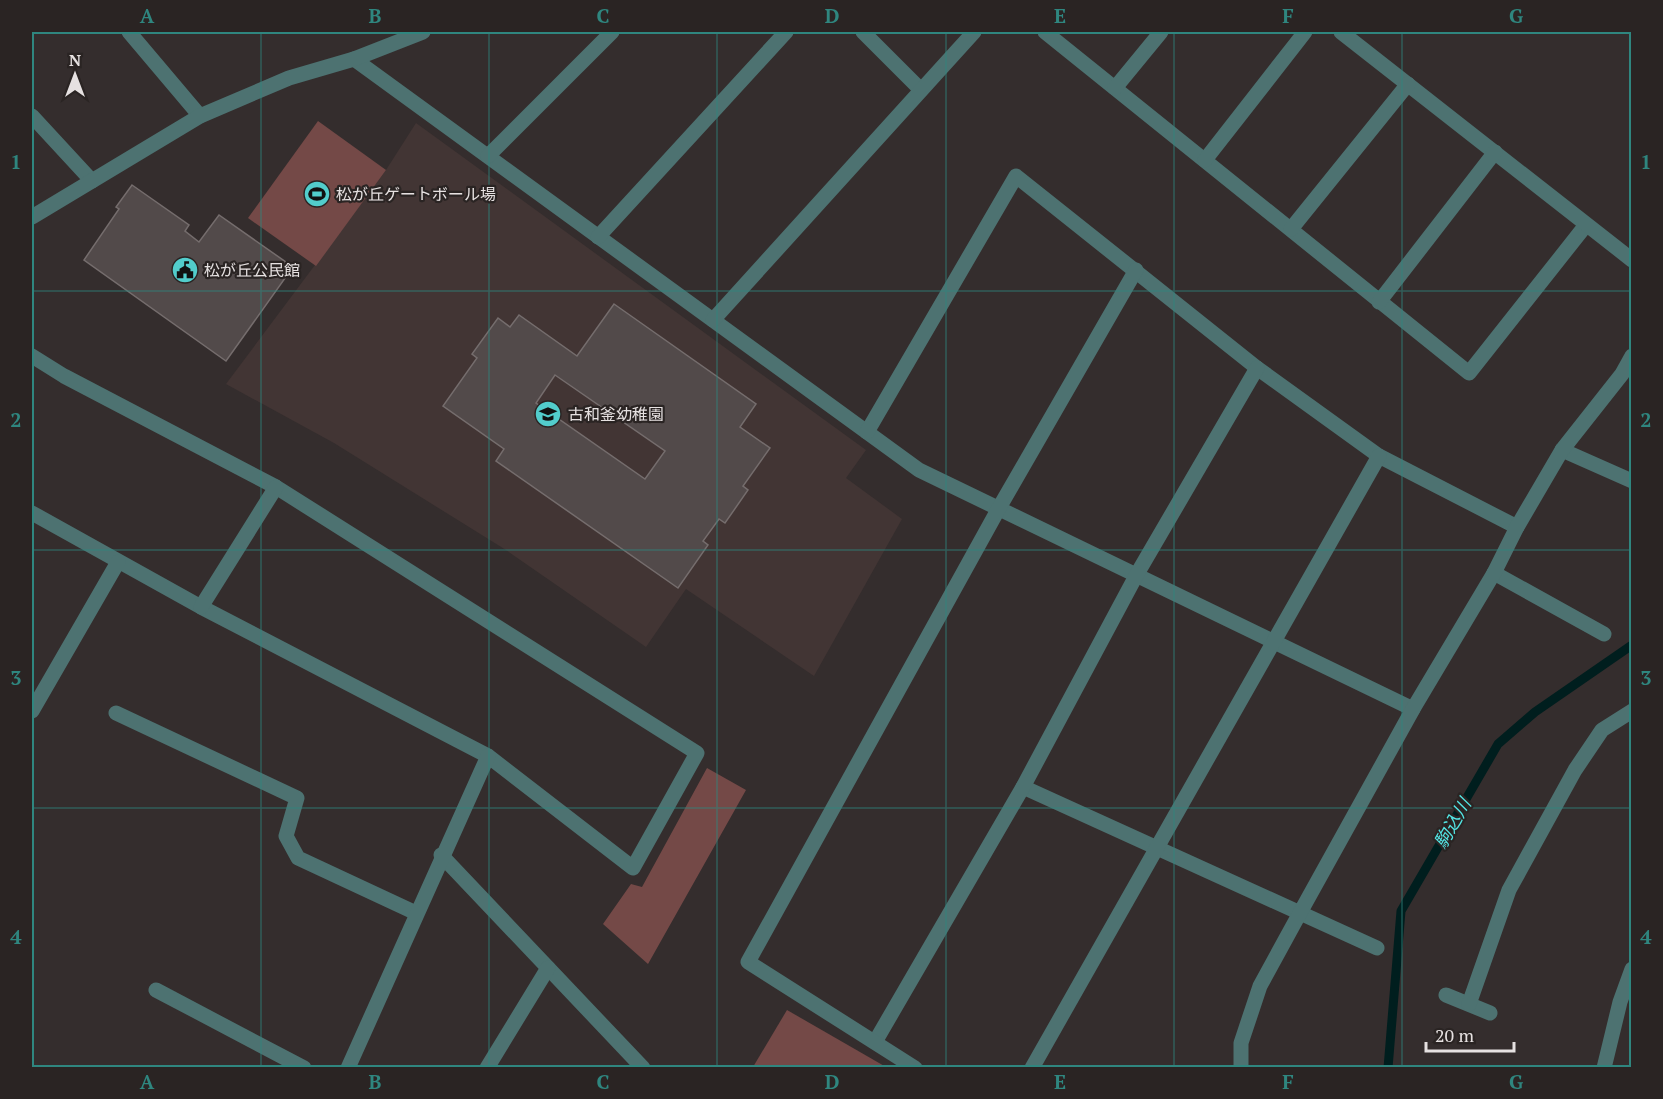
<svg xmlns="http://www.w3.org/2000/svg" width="1663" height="1099" font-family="'PT Serif','Noto Sans JP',serif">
<rect width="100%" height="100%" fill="#342d2d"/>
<polygon fill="#423534" points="416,123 866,450 846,478 902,519 814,676 686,589 646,647 506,550 334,443 226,384 386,170"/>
<g fill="#744947">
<polygon points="318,121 386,170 316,266 248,218"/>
<polygon points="707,768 746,790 648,964 603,924 631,884 642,887"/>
<polygon points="787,1010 886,1067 753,1067"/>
</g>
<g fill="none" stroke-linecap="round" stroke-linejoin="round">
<polyline stroke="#001e1e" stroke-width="9" points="1388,1068 1401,911 1498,744 1535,712 1632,645"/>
</g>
<g fill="#524a4a" stroke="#756d6d" stroke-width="1.5" fill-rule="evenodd">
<polygon points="132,185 189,225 185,231 199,242 219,215 293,267 226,361 84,260 119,209 116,207"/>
<path d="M614,304L756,404L740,427L770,448L743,486L748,490L725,523L719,519L703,541L708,545L678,588L496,461L504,449L443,406L477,358L472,354L498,318L510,327L519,315L577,356ZM555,375L665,451L645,479L536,403Z"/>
</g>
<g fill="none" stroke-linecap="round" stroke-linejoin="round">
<g stroke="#4d7271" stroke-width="15">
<polyline points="129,32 200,116"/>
<polyline points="863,32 921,90"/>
<polyline points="1045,32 1469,373 1586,225"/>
<polyline points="1341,32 1632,260"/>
<polyline points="354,59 919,470 1413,709"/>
<polyline points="1115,88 1161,32"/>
<polyline points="32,116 92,181"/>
<polyline points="488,156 612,32"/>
<polyline points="1205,160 1305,32"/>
<polyline points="32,217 200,116 289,78 354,59 423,32"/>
<polyline points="1291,229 1408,84"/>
<polyline points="598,237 786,32"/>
<polyline points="1379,302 1495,152"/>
<polyline points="713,320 974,32"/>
<polyline points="32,356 64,376 276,487 697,753 633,868 488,756 201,607 32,513"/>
<polyline points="867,432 1016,176 1257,368 1379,456 1517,527"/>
<polyline points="1562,450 1632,481"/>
<polyline points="1494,573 1604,634"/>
<polyline points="201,607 276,487"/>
<polyline points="32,711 118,562"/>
<polyline points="116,713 297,798 286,836 298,858 416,913"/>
<polyline points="1023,787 1377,948"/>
<polyline points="441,855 643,1068"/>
<polyline points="156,990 304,1068"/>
<polyline points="1446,995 1490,1013"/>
<polyline points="1469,1004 1509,890 1575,770 1602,730 1632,711"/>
<polyline points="875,1042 1023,787 1137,574 1257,368"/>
<polyline points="348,1068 488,756"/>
<polyline points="487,1068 548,968"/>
<polyline points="915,1068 748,962 999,508 1136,270"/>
<polyline points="1032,1068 1379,456"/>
<polyline points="1241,1068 1241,1043 1260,986 1301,911 1413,709 1494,573 1517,527 1562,450 1622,374 1632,356"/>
<polyline points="1604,1068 1620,1002 1632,969"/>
</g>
</g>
<path fill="none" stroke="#2f867f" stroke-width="1.5" stroke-opacity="0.55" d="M261,32V1068M489,32V1068M717,32V1068M946,32V1068M1174,32V1068M1402,32V1068M32,291H1632M32,550H1632M32,808H1632"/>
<defs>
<symbol id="stadium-disc" viewBox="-11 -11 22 22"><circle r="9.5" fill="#52cdcc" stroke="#2a2423"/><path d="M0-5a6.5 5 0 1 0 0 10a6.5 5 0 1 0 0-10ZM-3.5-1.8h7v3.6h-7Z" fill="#111"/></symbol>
<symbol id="civic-disc" viewBox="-11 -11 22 22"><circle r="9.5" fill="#52cdcc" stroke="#2a2423"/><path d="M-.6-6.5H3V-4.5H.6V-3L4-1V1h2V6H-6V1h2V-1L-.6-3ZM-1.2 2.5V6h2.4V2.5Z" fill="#111"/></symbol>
<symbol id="school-disc" viewBox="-11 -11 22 22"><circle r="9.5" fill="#52cdcc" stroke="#2a2423"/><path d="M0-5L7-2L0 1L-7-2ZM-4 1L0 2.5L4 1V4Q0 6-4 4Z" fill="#111"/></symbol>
</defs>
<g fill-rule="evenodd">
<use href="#stadium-disc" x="302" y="179" width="30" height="30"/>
<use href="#civic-disc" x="170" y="255" width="30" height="30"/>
<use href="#school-disc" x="533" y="399" width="30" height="30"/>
</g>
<g text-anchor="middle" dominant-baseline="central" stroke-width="4.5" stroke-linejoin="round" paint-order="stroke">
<g font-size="16" fill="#e6e1e1" stroke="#2a2423" text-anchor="start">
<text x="336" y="194">松が丘ゲートボール場</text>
<text x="204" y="270">松が丘公民館</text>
<text x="568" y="414">古和釜幼稚園</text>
</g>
<g font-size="18" font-style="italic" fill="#53e5e4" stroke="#2a2423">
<text transform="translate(1452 823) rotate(-60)">駒込川</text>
</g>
</g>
<rect width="1663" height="1099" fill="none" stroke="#2a2423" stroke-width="66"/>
<g transform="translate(75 75)" stroke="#2a2423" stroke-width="4.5" paint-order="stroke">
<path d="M0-4.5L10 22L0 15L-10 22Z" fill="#e6e1e1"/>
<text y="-9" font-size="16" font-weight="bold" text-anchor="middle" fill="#e6e1e1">N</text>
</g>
<path d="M1426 1042v9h88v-9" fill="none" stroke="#e6e1e1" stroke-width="3"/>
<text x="1435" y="1042" font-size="18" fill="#e6e1e1" stroke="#2a2423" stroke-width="4.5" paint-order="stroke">20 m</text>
<rect x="33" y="33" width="1597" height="1033" fill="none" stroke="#2f867f" stroke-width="2"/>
<g font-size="20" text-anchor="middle" font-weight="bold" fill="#2f867f">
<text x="147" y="23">A</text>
<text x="375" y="23">B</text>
<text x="603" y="23">C</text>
<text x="832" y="23">D</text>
<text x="1060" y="23">E</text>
<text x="1288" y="23">F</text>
<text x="1516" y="23">G</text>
<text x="16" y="169">1</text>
<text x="1646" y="169">1</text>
<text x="16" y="427">2</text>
<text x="1646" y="427">2</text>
<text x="16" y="685">3</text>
<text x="1646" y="685">3</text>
<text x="16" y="944">4</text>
<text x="1646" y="944">4</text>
<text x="147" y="1089">A</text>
<text x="375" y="1089">B</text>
<text x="603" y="1089">C</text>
<text x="832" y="1089">D</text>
<text x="1060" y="1089">E</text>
<text x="1288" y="1089">F</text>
<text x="1516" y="1089">G</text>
</g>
</svg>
